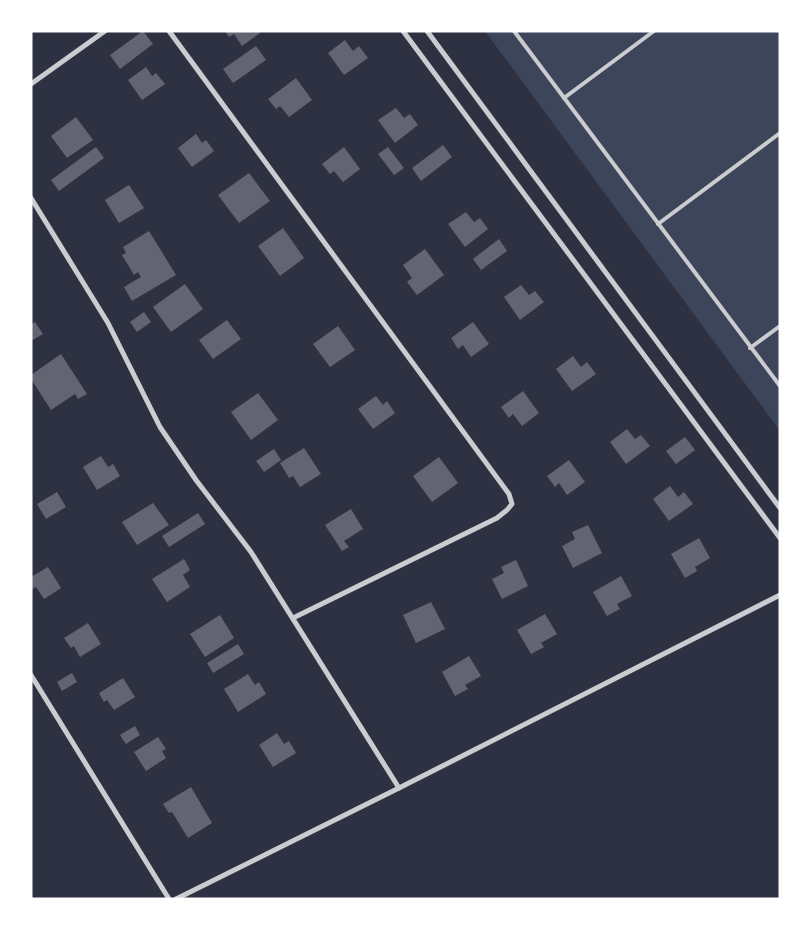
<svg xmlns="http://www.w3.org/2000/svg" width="811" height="930" font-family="Barlow,sans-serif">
<rect width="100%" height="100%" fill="#2d3142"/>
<polygon fill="#3c4559" points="485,31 780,31 780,431"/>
<g fill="#626471">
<polygon points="143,31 153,44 120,69 110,55"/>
<polygon points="225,31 259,31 260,33 242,46 234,34 229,37"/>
<polygon points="345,40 353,51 359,46 368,58 344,75 328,53"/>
<polygon points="256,46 266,60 233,83 223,69"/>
<polygon points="146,67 152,76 156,73 165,84 142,100 128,80"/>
<polygon points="296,78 312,100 289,117 280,106 276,109 268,99"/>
<polygon points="396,108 404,118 410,114 418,125 395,143 378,120"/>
<polygon points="76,117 93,140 67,158 51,136"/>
<polygon points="196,134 202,143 206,140 214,151 192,167 178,148"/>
<polygon points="443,145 452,157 421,181 412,168"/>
<polygon points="96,147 104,158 59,191 51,180"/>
<polygon points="344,147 360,169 343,182 334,171 330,174 322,164"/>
<polygon points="388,147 404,168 394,175 378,154"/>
<polygon points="249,173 270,201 239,223 218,195"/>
<polygon points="129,185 144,208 119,223 105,200"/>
<polygon points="466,212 474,222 480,218 488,229 465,247 448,224"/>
<polygon points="283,228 304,258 280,276 258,246"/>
<polygon points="149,231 176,275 132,301 124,287 141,277 138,272 134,275 122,255 126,253 123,247"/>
<polygon points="499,239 507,251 481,270 473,259"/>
<polygon points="425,249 444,275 417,295 407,282 412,278 403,265"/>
<polygon points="185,284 203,309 171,332 153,307"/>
<polygon points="521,285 529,295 535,291 544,302 520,320 504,297"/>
<polygon points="144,312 151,322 137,332 130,322"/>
<polygon points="227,320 241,339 213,359 199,340"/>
<polygon points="35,322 43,334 31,341 31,324"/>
<polygon points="473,322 489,344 471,357 463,345 458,349 451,338"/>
<polygon points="338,326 355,350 330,367 313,344"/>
<polygon points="61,354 87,394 78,399 75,394 51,410 31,379 31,375"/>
<polygon points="573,356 581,367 587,362 596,374 572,391 556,369"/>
<polygon points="523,391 539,413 522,426 513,414 509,418 501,407"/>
<polygon points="258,393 278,420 251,440 231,412"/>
<polygon points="376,396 383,405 387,401 395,413 373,429 358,409"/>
<polygon points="627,429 635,439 641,435 650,446 626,464 610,442"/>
<polygon points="685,437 695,450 676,464 666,451"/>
<polygon points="304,448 321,474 300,487 293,476 289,478 280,463"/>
<polygon points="274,449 281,460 264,472 256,461"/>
<polygon points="101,456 108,467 113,464 120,476 97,490 83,467"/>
<polygon points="439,457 458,483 432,502 413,476"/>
<polygon points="569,460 585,482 567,495 559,483 555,487 547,476"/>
<polygon points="670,486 678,497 684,492 693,504 669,521 653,499"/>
<polygon points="57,492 66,507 46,519 37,504"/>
<polygon points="153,503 169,525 137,545 122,522"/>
<polygon points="351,509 363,529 344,541 349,547 342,551 325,525"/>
<polygon points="198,513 205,524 169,547 162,536"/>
<polygon points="588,525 602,553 573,568 562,546 575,539 572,532"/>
<polygon points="699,538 710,558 695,567 697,571 685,578 671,554"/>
<polygon points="184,559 190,570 183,575 190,587 167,602 152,579"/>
<polygon points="516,560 528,586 502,599 492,579 504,573 501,567"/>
<polygon points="48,567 61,588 44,599 36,587 31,590 31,577"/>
<polygon points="621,576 632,596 617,604 620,609 607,616 593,592"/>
<polygon points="431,602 445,629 416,643 403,615"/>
<polygon points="545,614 557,634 541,643 544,647 531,654 517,630"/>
<polygon points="220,615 234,638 205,657 190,634"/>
<polygon points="88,623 101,644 80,657 74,646 71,648 64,638"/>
<polygon points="238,644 244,654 213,673 207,663"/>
<polygon points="469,656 481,676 465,685 468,689 455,696 442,672"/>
<polygon points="72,673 77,682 62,691 57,682"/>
<polygon points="248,674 255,685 259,682 266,694 238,712 224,689"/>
<polygon points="123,678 135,697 114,710 107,700 104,702 99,693"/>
<polygon points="135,726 140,735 126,744 120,735"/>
<polygon points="277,733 284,744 289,741 296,753 273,767 259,745"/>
<polygon points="158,737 166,749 162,751 166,758 146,771 134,752"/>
<polygon points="191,787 212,823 188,838 172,812 169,813 163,804"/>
</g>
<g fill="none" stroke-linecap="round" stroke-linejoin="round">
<g stroke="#caccd0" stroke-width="4">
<polyline points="514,31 780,386"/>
<polyline points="564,98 654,31"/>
<polyline points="658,224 780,133"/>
<polyline points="750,348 780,326"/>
</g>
<g stroke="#caccd0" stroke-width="5">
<polyline points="169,31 509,494 512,504 507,510 497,518 293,618"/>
<polyline points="403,31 780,538"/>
<polyline points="427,31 780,508"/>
<polyline points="31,84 105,31"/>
<polyline points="31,198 108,323 160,427 196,480 251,552 399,788"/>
<polyline points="31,675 169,899"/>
<polyline points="176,899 399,788 780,595"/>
</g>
</g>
<rect width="811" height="930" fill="none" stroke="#ffffff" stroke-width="65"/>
</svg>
